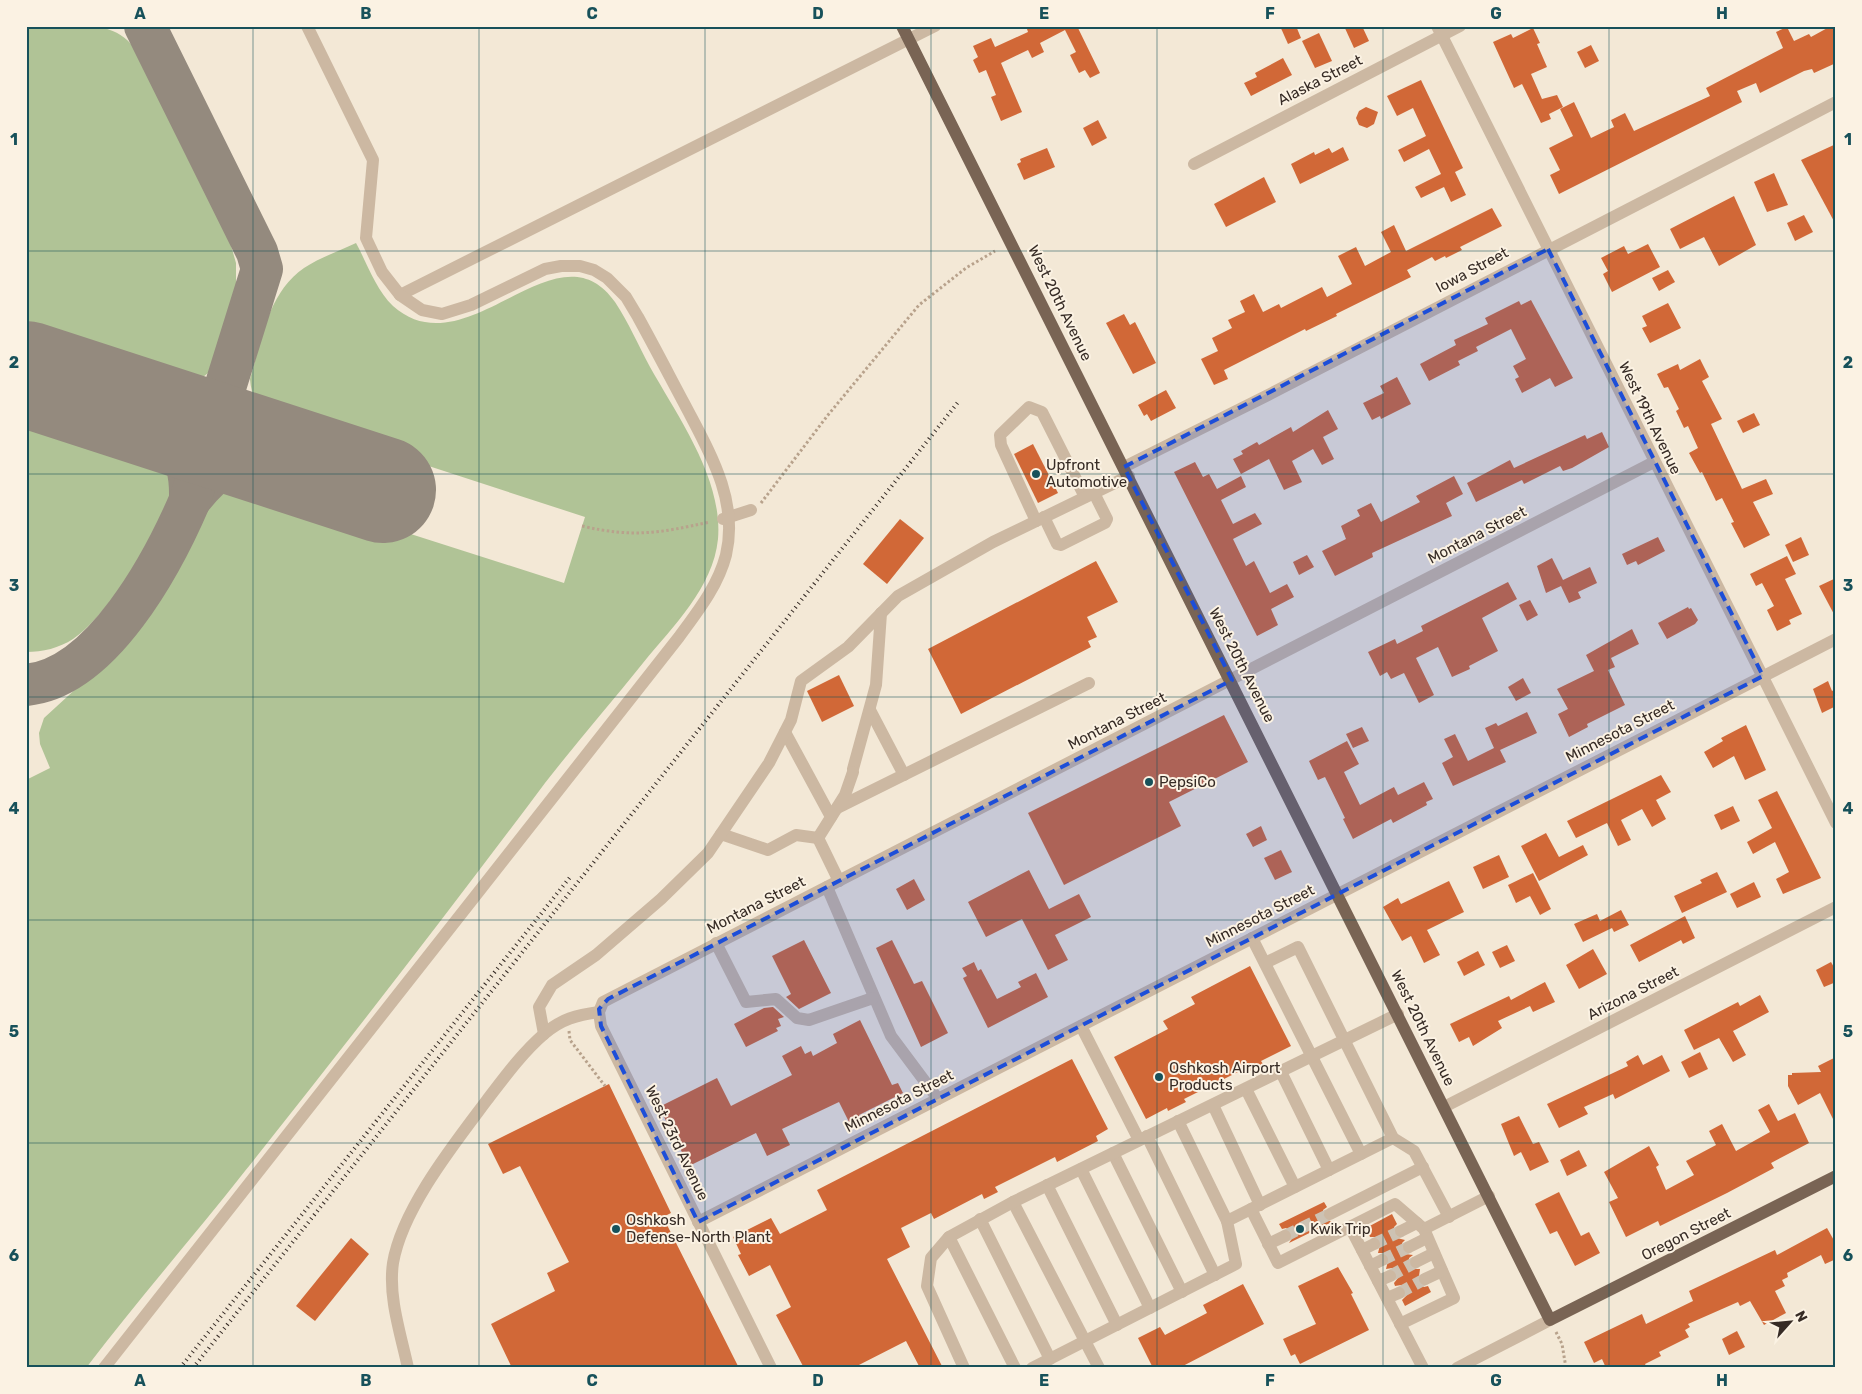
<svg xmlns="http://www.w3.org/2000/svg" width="1862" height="1394" font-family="Rubik,sans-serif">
<rect width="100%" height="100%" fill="#f3e8d6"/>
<g fill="#b0c396">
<path d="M26,26C62,26 115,15 136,51L228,235L236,263V289L214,365C205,381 186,387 169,384L26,337Z"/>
<path d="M356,243C367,263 376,290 393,306C467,372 557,219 615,302C629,323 638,345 650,367C678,417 723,479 718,539C713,588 673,626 643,663C611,703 577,742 545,783C447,914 347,1043 245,1171C193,1237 137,1301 86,1368H26V780L50,768L40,744L39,733L44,718L104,663L144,618L170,580L185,553L208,500L215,491L237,482H248L564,583L585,517L266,413C255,403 251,393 250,379C262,339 268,293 304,268C319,258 339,251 356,243Z"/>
<path d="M26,411L158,454L174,477C174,518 106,618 73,639C59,648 43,652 26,652Z"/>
</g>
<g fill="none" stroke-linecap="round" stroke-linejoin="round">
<g stroke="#948a7e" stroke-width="42">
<path d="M126,406C168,431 191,443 190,497"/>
<path d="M190,500C215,467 236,455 278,456"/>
<path d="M26,685C102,678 163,563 190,500L262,269L257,252L145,26"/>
</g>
<polyline stroke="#948a7e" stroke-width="106" points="26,374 383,490"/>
</g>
<g fill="#d16837">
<polygon points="1026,26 1077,26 1100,73 1090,78 1085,70 1079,73 1070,55 1076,52 1065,30 1040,43 1044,52 1032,58 1028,50 1001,63 1022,112 1001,121 991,97 996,95 986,70 979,73 973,60 978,57 973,46 991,38 995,47 1028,32"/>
<polygon points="1280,26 1296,26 1301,38 1288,44"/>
<polygon points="1344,26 1362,26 1369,41 1354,48"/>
<polygon points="1831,26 1836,26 1836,63 1814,73 1812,69 1804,71 1760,93 1756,83 1737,91 1742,102 1559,194 1550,175 1560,170 1549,148 1573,136 1560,109 1574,102 1591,138 1614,127 1611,120 1625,113 1634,131 1710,96 1706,88 1783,48 1776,32 1787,27 1794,41 1809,34 1811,37"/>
<polygon points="1533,28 1540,43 1537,44 1547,67 1531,74 1542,99 1557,95 1563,107 1549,114 1551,119 1541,123 1522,84 1514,88 1493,42 1511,34 1513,38"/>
<polygon points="1319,33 1332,61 1315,68 1302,41"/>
<polygon points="1591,45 1599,61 1585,68 1577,52"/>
<polygon points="1283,58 1292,75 1251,96 1244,83 1257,77 1255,73"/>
<polygon points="1421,80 1463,168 1455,172 1466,195 1451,202 1444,187 1421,198 1415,187 1441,174 1429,149 1404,162 1398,150 1426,136 1413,108 1397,116 1387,96"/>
<polygon points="1366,107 1378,112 1374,124 1367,128 1359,125 1356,118 1359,111"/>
<polygon points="1098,120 1107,138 1092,146 1083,128"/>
<polygon points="1836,144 1836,225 1801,160"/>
<polygon points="1343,147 1349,160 1300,184 1291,164 1314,152 1315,155 1329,148 1332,153"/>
<polygon points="1047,148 1055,167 1024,180 1017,164 1021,162 1020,159"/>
<polygon points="1774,173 1788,205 1767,212 1754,182"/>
<polygon points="1264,177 1276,202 1226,227 1214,204"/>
<polygon points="1734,196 1756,245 1719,266 1704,237 1680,249 1670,229"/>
<polygon points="1492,208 1502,226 1460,247 1462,250 1446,258 1445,256 1435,261 1432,257 1407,270 1411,277 1336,314 1337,316 1306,331 1305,329 1224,370 1228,379 1214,385 1201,359 1218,351 1212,338 1232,328 1228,320 1245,312 1240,301 1254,294 1263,312 1279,304 1281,308 1322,287 1327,297 1352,284 1338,256 1356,247 1365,266 1391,252 1381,232 1394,225 1406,251"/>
<polygon points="1804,215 1813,232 1795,241 1787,223"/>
<polygon points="1648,244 1660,267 1612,292 1603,274 1608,271 1601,258 1624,246 1628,254"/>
<polygon points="1668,270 1675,282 1659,291 1652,278"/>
<polygon points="1531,300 1573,378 1555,387 1550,378 1522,393 1515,379 1519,377 1513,366 1526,359 1511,329 1476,347 1478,351 1458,361 1460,365 1429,381 1420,364 1456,345 1454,340 1488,324 1485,318 1519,301 1521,305"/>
<polygon points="1668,303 1681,328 1650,343 1642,328 1647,326 1642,316"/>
<polygon points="1124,314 1130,325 1135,322 1156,363 1133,374 1106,323"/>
<polygon points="1700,359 1709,377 1702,381 1722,419 1711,424 1742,489 1766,479 1773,494 1753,502 1770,535 1744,548 1731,523 1734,522 1722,498 1716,501 1702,472 1700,473 1689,453 1698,448 1688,426 1684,428 1676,411 1679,409 1668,387 1664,388 1657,374 1678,364 1680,370"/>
<polygon points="1397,377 1411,404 1381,419 1380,416 1372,420 1363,403 1384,393 1380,386"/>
<polygon points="1166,390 1176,408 1151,421 1147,414 1144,416 1138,405"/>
<polygon points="1328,410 1338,429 1323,437 1334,459 1322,465 1313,449 1292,461 1302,482 1284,490 1269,459 1241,474 1233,459 1243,454 1241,451 1257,442 1259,445 1291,427 1293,432"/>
<polygon points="1754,413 1760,425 1743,433 1737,421"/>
<polygon points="1602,432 1609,447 1572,468 1563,471 1560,466 1524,484 1522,480 1476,502 1467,483 1510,460 1514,468 1585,435 1587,439"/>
<polygon points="1033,444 1058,493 1038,503 1014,454"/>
<polygon points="1195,462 1203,477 1209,474 1217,489 1241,476 1246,487 1221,500 1233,524 1255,513 1262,524 1233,539 1246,566 1254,561 1270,593 1287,584 1294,597 1271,609 1278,625 1257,636 1174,472"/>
<polygon points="1454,476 1463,494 1446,503 1452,516 1372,553 1373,557 1335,576 1322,551 1346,539 1341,526 1360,516 1357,510 1371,503 1381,522 1420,502 1416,496"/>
<polygon points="900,519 924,538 887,584 863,564"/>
<polygon points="1658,537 1665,551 1638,565 1636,561 1627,565 1622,554"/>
<polygon points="1801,537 1809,555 1793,562 1785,545"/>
<polygon points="1307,555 1314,567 1299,575 1293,562"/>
<polygon points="1787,556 1796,574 1785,579 1802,614 1789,620 1791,624 1777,631 1767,610 1774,606 1762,583 1756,586 1750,574"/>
<polygon points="1552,558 1563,580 1590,567 1597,583 1578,592 1581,598 1569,603 1561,586 1546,593 1537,566"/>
<polygon points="1096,561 1118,602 1087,617 1097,637 1088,641 1091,647 961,714 928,649"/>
<polygon points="1836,578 1836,618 1819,586"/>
<polygon points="1508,582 1517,599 1482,618 1498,651 1469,666 1470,669 1452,677 1438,647 1416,658 1434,695 1419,703 1404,673 1391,679 1387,672 1380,676 1368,652 1395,639 1397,644 1423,631 1421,626"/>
<polygon points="1530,600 1538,615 1527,621 1519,605"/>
<polygon points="1688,607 1689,609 1691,608 1698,620 1695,624 1667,639 1658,623"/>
<polygon points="1632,629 1639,644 1611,658 1615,667 1608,670 1625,705 1587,724 1588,727 1569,737 1558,714 1568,709 1557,689 1594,671 1586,655"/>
<polygon points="839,675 854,706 822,722 807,691"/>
<polygon points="1523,678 1531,693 1516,701 1508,687"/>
<polygon points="1828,681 1832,691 1836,689 1836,706 1822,713 1813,689"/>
<polygon points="1527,712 1537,733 1500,750 1506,762 1453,786 1442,763 1453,757 1444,739 1455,734 1468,761 1494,748 1485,728 1496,723 1498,726"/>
<polygon points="1224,715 1248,762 1169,802 1181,826 1064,885 1028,813"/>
<polygon points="1746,725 1766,770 1745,780 1734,756 1713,768 1704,752 1723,741 1721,738"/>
<polygon points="1362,727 1369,741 1353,748 1346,734"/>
<polygon points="1347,741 1359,764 1344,772 1360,805 1394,787 1398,795 1424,782 1433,799 1426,802 1427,805 1393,823 1391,819 1353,839 1343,819 1345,818 1325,777 1318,780 1309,761"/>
<polygon points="1661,775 1671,792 1656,800 1666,819 1652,827 1642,809 1621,820 1631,840 1618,846 1607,823 1576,838 1567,821"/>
<polygon points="1777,791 1821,878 1783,894 1776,879 1789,872 1775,842 1753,854 1747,842 1772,828 1758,800"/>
<polygon points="1733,806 1740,821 1721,830 1714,815"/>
<polygon points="1261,826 1267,840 1253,847 1246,834"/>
<polygon points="1546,833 1559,857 1583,845 1588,855 1539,881 1521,846"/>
<polygon points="1281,850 1292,872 1275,880 1264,858"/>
<polygon points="1499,855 1509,877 1483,889 1473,867"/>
<polygon points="1029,870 1049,909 1079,894 1091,917 1055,935 1068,960 1048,970 1022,919 986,937 968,902"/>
<polygon points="1717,872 1727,892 1682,913 1674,896 1702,883 1700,880"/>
<polygon points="1533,873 1551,909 1540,915 1530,896 1516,903 1508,885"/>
<polygon points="914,879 925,900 907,910 896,889"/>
<polygon points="1449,881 1464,912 1427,930 1440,955 1424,963 1411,936 1402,941 1383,907 1398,898 1401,904"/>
<polygon points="1754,882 1761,897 1737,908 1730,894"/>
<polygon points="1621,910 1629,925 1614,932 1612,928 1583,942 1574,924 1597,914 1600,921"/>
<polygon points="1685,916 1695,938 1683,944 1681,940 1639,962 1630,945"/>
<polygon points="804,940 831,993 799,1009 786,997 791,994 772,956"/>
<polygon points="892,940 914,984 922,981 948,1033 921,1047 876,948"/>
<polygon points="1507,945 1515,961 1500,968 1492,952"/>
<polygon points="1593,949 1607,974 1579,989 1566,965"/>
<polygon points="1478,951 1485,965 1464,976 1457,962"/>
<polygon points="974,962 978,971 981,969 997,999 1021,987 1018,982 1036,973 1048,997 988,1028 963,978 967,976 962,968"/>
<polygon points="1831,962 1836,971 1836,982 1824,987 1816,970"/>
<polygon points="1250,966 1291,1046 1261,1061 1263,1064 1244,1074 1242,1070 1184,1099 1186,1102 1168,1111 1167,1108 1146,1119 1114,1057 1168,1029 1163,1021 1195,1004 1191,997"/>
<polygon points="1545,982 1555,1002 1533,1012 1530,1006 1498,1021 1502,1028 1473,1046 1469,1037 1459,1042 1450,1024 1509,996 1511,1000"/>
<polygon points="1760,995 1769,1012 1733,1031 1746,1055 1733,1062 1719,1038 1694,1050 1684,1030 1738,1002 1740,1006"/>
<polygon points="773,1007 784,1017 778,1019 781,1026 776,1028 778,1031 746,1047 734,1024 764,1008"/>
<polygon points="860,1020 892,1085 898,1083 903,1093 859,1115 860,1117 849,1122 839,1102 782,1129 790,1145 767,1156 756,1133 689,1166 659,1107 717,1078 731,1106 792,1075 782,1056 801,1046 805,1054 811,1051 813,1056 837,1043 833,1034"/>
<polygon points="1700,1052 1708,1069 1689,1078 1681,1062"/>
<polygon points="1638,1055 1643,1065 1662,1055 1670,1071 1615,1099 1613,1094 1584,1107 1588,1114 1559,1128 1547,1104 1628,1066 1626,1062"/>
<polygon points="1836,1057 1836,1125 1820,1093 1798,1105 1788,1086 1788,1075 1792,1075 1792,1073 1821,1072 1818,1066"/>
<polygon points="1072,1059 1108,1129 1096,1136 1098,1141 1057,1162 1055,1157 995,1187 998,1192 984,1199 982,1194 934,1219 931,1213 901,1228 910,1247 887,1259 943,1368 920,1368 906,1341 853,1368 804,1368 776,1315 791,1307 770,1265 749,1276 738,1255 741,1254 733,1237 771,1218 780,1234 827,1210 817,1190"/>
<polygon points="609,1084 671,1213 663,1217 739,1368 512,1368 491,1324 555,1291 547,1273 569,1262 520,1166 503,1174 488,1144"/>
<polygon points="1769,1104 1778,1121 1795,1113 1809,1143 1771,1163 1774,1168 1727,1193 1660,1226 1658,1221 1626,1237 1609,1202 1618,1198 1604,1172 1649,1146 1659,1165 1656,1167 1666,1190 1694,1175 1686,1161 1716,1145 1709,1131 1722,1124 1736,1151 1770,1132 1758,1110"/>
<polygon points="1519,1116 1533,1144 1539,1142 1549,1162 1530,1171 1521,1152 1514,1156 1501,1124"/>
<polygon points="1579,1150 1587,1166 1567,1176 1560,1160"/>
<polygon points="1559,1192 1581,1236 1589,1232 1600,1253 1575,1266 1557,1231 1550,1234 1535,1204"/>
<polygon points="1324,1202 1327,1207 1323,1210 1323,1217 1326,1221 1334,1221 1289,1243 1293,1237 1292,1232 1286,1228 1282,1229 1279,1224"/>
<polygon points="1392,1214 1397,1224 1394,1227 1394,1234 1397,1238 1405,1240 1402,1243 1402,1250 1405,1254 1413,1255 1409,1258 1409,1265 1412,1269 1420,1269 1418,1283 1424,1287 1428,1286 1431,1292 1405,1306 1402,1300 1407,1295 1406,1289 1401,1285 1395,1286 1394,1283 1398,1278 1397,1272 1392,1268 1386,1269 1389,1257 1386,1253 1378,1253 1381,1241 1378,1237 1370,1237 1366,1228"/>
<polygon points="1827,1228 1836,1244 1836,1259 1825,1264 1821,1255 1787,1273 1788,1277 1782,1280 1785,1286 1775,1291 1786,1313 1764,1325 1750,1301 1740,1306 1738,1302 1688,1324 1690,1327 1685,1330 1689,1337 1659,1352 1661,1356 1645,1364 1647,1368 1606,1368 1602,1359 1594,1363 1584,1342 1642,1314 1646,1324 1693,1301 1689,1291 1775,1250 1777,1255"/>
<polygon points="351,1238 369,1254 315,1321 296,1306"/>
<polygon points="1338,1267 1353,1293 1351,1294 1369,1330 1300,1364 1295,1354 1291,1356 1283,1339 1316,1324 1298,1286"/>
<polygon points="1243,1284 1264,1324 1179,1368 1153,1368 1138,1338 1160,1327 1165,1335 1207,1313 1203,1305"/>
<polygon points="1737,1331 1745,1347 1729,1355 1722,1339"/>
</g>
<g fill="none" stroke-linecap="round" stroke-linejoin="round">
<g stroke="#cdc2b3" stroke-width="12" stroke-dasharray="12 6" stroke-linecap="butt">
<polyline points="1285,1236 1330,1214"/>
<polyline points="1374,1244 1401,1231"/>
<polyline points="1382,1260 1409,1247"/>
<polyline points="1390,1276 1416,1262"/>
<polyline points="1399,1293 1425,1279"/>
</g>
<g stroke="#b8a28c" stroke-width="3" stroke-dasharray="2.5 2.5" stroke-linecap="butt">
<polyline points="761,503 828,415 919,305 966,268 995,251"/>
<path d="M582,526C634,538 659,533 710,522"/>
<polyline points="569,1031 570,1040 605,1086"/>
<polyline points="1556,1332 1562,1344 1566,1368"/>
</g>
<g stroke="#ccb8a2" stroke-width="12">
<polyline points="1437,26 1836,823"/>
<polyline points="1194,164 1460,26"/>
<polyline points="400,295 935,26"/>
<polyline points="1124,467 1272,393 1836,102"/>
<polyline points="1044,517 1057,544 1061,545 1105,523 1107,519 1094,493"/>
<polyline points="723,519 751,510"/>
<polyline points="1036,521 1001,445 1000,435 1029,407 1042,412 1085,497"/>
<polyline points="870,710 904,775"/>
<polyline points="785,732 831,817"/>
<polyline points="853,769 876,685 881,613"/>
<polyline points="837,808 1089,683"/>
<polyline points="721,834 768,850 796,835 818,838"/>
<polyline points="839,881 818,838 845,795 853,772"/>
<polyline points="827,887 891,1036 938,1099"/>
<polyline points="1252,938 1361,1154"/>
<polyline points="716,943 746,1002 776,999 797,1018 809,1020 873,998"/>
<polyline points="1265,963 1298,947 1393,1138 1414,1151 1449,1217"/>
<polyline points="1081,1026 1139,1140"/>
<polyline points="544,1034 539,1007 552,985 596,955 661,899 708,853 769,763 791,720 801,681 848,647 898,596 993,542 1129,476"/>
<polyline points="1281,1072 1329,1170"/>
<polyline points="1246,1089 1295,1187"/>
<polyline points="1213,1105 1260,1205"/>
<polyline points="1444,1107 1836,907"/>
<polyline points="1178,1121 1227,1221"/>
<polyline points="1147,1136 1215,1275"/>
<polyline points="1113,1153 1182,1292"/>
<polyline points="1081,1169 1150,1308"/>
<polyline points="1047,1185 1117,1325"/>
<polyline points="1013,1202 1085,1341 1032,1368"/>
<polyline points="1251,1209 1278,1263 1395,1204 1424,1229 1454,1298 1400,1324"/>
<polyline points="1330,1214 1423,1167"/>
<polyline points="980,1219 1050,1359"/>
<polyline points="698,1222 1836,639"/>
<polyline points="1350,1227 1423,1368"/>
<polyline points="1424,1229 1489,1196"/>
<polyline points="1401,1231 1417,1223"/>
<polyline points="949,1237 1015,1368"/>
<polyline points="1268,1244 1285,1236"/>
<polyline points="1409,1247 1427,1238"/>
<polyline points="1362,1250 1374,1244"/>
<polyline points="1416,1262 1434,1253"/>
<polyline points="1370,1266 1382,1260"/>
<polyline points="1425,1279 1442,1271"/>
<polyline points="1378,1281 1390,1276"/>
<polyline points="1387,1298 1399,1293"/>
<path d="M104,1368L679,637C698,611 718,586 726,555C739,500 709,451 685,405C669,375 654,346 638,317L626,297L607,278L594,270L580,266H561L545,269L471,305L442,314L422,310L400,295L382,272L366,238L373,160L307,26"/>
<path d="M408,1368C401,1335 388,1297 393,1263C402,1209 454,1144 487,1100C504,1078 522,1053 544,1034C561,1019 577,1015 599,1012"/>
<polyline points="771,1368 601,1026 599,1012 603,1002 1654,462"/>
<polyline points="964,1368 927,1286 931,1258 949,1237 1013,1202 1398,1014"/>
<polyline points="1099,1368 1085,1341 1236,1264 1227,1221 1393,1138"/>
<polyline points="1457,1368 1550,1320"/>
</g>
<polyline stroke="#796454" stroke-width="12" points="902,26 1550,1320 1836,1176"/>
<g stroke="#362b25" stroke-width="4" stroke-dasharray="1 4" stroke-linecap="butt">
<polyline points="180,1368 571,876"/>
<polyline points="193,1368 959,401"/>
</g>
</g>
<path fill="#1d4ed8" fill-opacity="0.2" stroke="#1d4ed8" stroke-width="4" stroke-dasharray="10 6" stroke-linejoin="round" d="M1548,249L1763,676L698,1222L601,1026L599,1009L608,999L1232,680L1124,467Z"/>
<path fill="none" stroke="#17515a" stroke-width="1" stroke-opacity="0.55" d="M253,26V1368M479,26V1368M705,26V1368M931,26V1368M1157,26V1368M1383,26V1368M1609,26V1368M26,251H1836M26,474H1836M26,697H1836M26,920H1836M26,1143H1836"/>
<g fill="#17515a" stroke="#fbf2e3" stroke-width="2">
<circle cx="1036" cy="474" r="5"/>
<circle cx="1149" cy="782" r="5"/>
<circle cx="1159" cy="1077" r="5"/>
<circle cx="616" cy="1229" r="5"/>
<circle cx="1300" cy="1229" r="5"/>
</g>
<g text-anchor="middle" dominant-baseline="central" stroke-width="4" stroke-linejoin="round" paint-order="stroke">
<g font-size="15" fill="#362b25" stroke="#fbf2e3">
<text transform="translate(1320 80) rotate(-27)">Alaska Street</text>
<text transform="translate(1472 270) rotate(-28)">Iowa Street</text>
<text transform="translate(1060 303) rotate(64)">West 20th Avenue</text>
<text transform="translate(1650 418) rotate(64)">West 19th Avenue</text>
<text transform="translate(1477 535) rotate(-27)">Montana Street</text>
<text transform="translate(1242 665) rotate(63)">West 20th Avenue</text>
<text transform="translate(1117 721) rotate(-27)">Montana Street</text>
<text transform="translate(1620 731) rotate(-27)">Minnesota Street</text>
<text transform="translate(756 905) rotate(-27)">Montana Street</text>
<text transform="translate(1260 916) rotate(-27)">Minnesota Street</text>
<text transform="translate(1633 993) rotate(-27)">Arizona Street</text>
<text transform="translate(1423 1028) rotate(64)">West 20th Avenue</text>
<text transform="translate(899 1101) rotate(-27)">Minnesota Street</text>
<text transform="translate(677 1143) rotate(64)">West 23rd Avenue</text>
<text transform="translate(1686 1234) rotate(-27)">Oregon Street</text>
</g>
<g font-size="15" fill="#362b25" stroke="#fbf2e3" text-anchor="start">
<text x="1046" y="465">Upfront<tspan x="1046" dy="17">Automotive</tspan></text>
<text x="1159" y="782">PepsiCo</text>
<text x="1169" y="1068">Oshkosh Airport<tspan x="1169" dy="17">Products</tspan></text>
<text x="626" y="1220">Oshkosh<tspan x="626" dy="17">Defense-North Plant</tspan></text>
<text x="1310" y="1229">Kwik Trip</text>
</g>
</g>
<rect width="1862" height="1394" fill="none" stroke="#fbf2e3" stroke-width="55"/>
<g transform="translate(1790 1322) rotate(63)" stroke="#fbf2e3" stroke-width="4" paint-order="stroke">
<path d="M0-4L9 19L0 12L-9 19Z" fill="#362b25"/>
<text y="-8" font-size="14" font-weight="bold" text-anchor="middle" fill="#362b25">N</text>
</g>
<rect x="28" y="28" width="1806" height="1338" fill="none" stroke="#17515a" stroke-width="2"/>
<g font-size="16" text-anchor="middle" font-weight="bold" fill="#17515a">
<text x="140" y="19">A</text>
<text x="366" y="19">B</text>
<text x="592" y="19">C</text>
<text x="818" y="19">D</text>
<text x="1044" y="19">E</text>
<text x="1270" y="19">F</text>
<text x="1496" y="19">G</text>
<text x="1722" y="19">H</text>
<text x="14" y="145">1</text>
<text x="1848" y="145">1</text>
<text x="14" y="368">2</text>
<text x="1848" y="368">2</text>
<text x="14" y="591">3</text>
<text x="1848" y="591">3</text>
<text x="14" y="814">4</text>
<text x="1848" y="814">4</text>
<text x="14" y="1037">5</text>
<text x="1848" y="1037">5</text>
<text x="14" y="1261">6</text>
<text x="1848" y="1261">6</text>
<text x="140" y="1386">A</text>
<text x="366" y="1386">B</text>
<text x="592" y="1386">C</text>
<text x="818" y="1386">D</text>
<text x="1044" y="1386">E</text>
<text x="1270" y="1386">F</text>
<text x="1496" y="1386">G</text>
<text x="1722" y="1386">H</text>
</g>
</svg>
